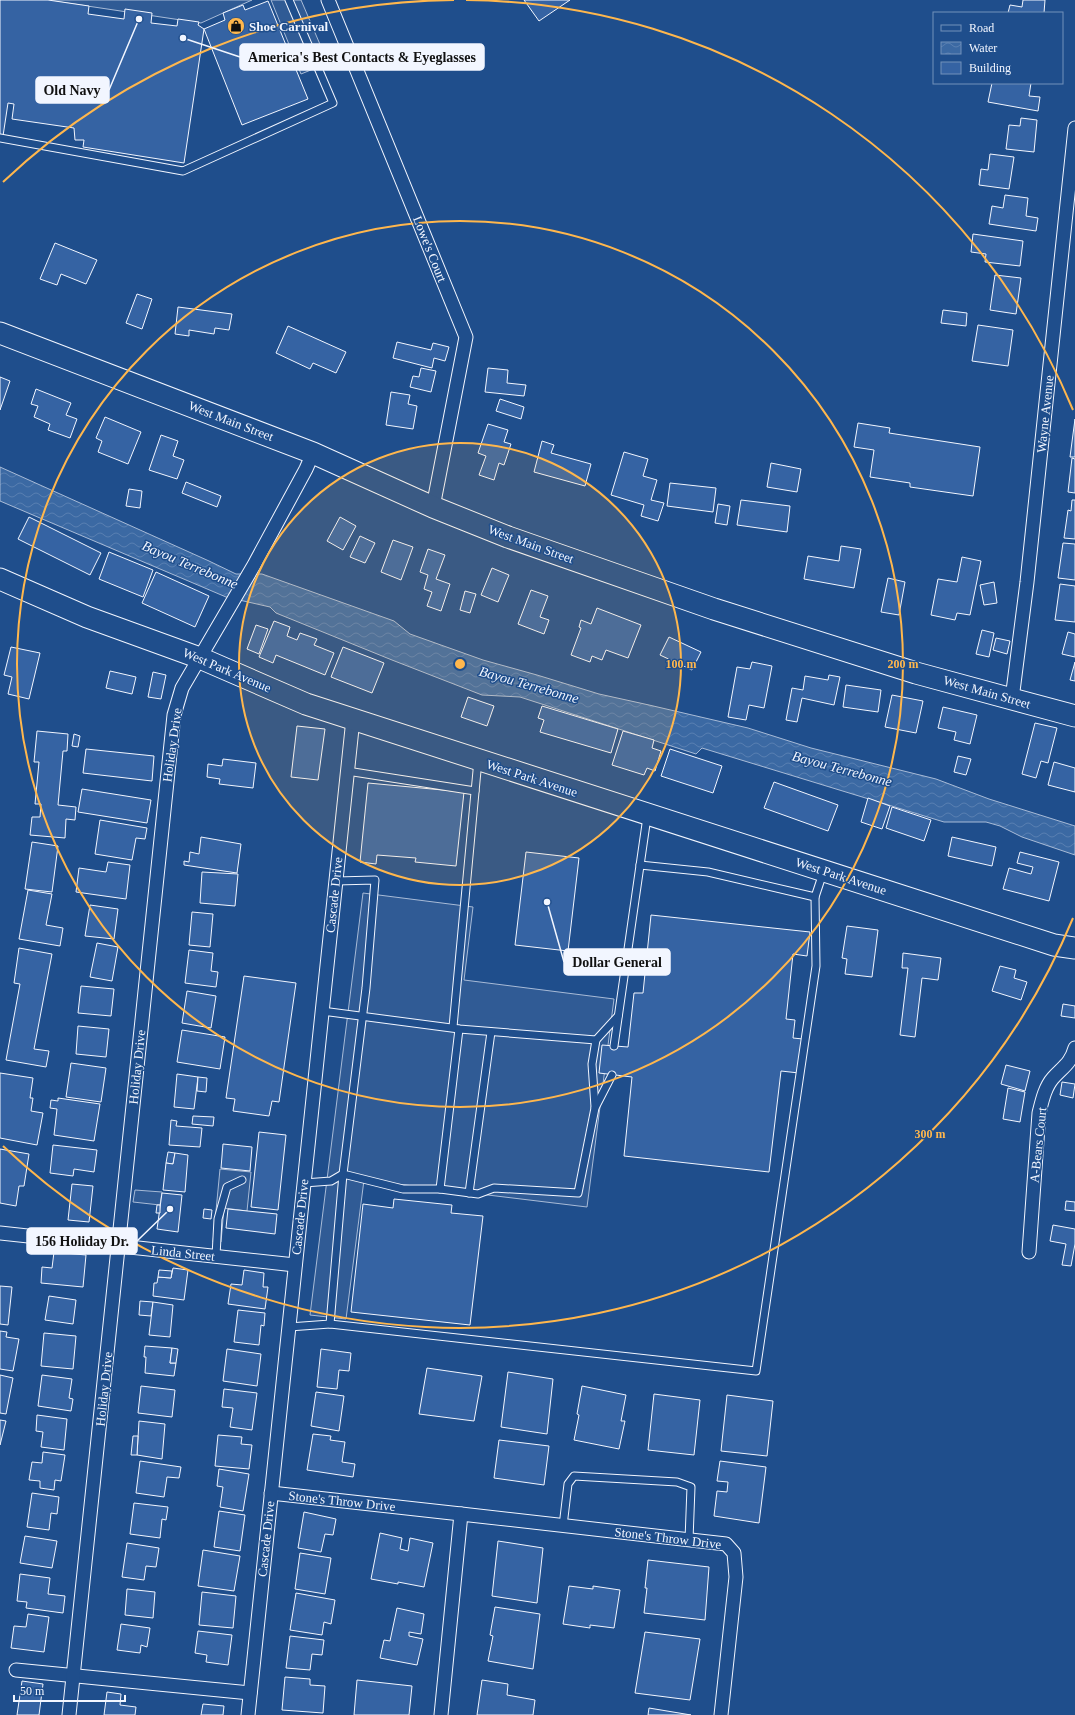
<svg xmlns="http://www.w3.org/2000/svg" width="1075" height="1715" font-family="Georgia,serif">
<defs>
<pattern id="water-waves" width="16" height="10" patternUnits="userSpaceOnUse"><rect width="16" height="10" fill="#3b69a3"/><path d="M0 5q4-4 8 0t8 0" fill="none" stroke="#587fb1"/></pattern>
</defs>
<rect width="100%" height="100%" fill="#1f4e8c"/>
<g fill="#305b95" stroke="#a8bbd7">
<polygon points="47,0 252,0 201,23"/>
<polygon points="271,0 301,0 328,63 301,74"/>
<polygon points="363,893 473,907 464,980 614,999 587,1207 364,1180 346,1319 310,1315"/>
<polygon points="220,1169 251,1172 247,1211 224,1208 221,1242 213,1242"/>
<polygon points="135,1190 162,1192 160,1205 133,1202"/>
</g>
<polygon fill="url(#water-waves)" stroke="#a8bbd7" points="0,467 209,561 236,574 262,574 394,621 410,634 483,660 537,675 599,694 649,705 748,728 811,748 936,779 989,799 1075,826 1075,855 1022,837 1000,826 986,822 944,822 702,748 696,754 520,697 482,695 392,660 276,613 270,607 226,597 0,501"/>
<g fill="#3563a3" stroke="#f2f6ff">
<polygon points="0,0 48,0 89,6 88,14 124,19 125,9 152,13 151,23 177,26 178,19 199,22 198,25 204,29 184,163 83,147 84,140 75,140 74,128 12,119 14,104 8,103 3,136 0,136"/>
<polygon points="524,0 570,0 539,21"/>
<polygon points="1023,0 1045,0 1044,13 1008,13 1010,5 1022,7"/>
<polygon points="268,1 308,99 242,125 204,29 225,20 223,13 243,5 245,10"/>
<polygon points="992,83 1031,83 1029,96 1040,97 1038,111 988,102"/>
<polygon points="1021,118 1037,120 1034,152 1006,149 1009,125 1020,126"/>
<polygon points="990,154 1014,157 1009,189 979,185 981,169 988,170"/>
<polygon points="1005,195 1028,198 1026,216 1038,218 1036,231 989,224 992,206 1003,208"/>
<polygon points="973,234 1023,241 1020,266 985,262 986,254 971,252"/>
<polygon points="55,243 97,260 86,284 61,274 57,285 40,279"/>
<polygon points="995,275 1021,278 1016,314 990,310"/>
<polygon points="137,294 152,299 142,329 126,323"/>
<polygon points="178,307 232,314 229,330 215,328 214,334 189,330 189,336 175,334"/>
<polygon points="943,310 967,313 966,326 941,323"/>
<polygon points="978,325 1013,330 1008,366 972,361"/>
<polygon points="288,326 346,352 336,373 313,363 310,369 276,353"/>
<polygon points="397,342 431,350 433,343 449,347 445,361 434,358 432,368 393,358"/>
<polygon points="421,368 436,371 431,392 410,387 413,376 419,377"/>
<polygon points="488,368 508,370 507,383 526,385 524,396 485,392"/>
<polygon points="0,377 10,381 0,410"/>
<polygon points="36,389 71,403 66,415 77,419 70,438 48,430 50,424 34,417 38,406 31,404"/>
<polygon points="391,392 410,395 408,404 417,406 413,429 386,425"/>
<polygon points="500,399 524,407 521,419 496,411"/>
<polygon points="105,417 141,432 128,464 98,452 102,441 96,438"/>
<polygon points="1075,419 1075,457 1070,457"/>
<polygon points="858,423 890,428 889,433 980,447 973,496 910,487 910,483 870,477 874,450 854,447"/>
<polygon points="488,424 508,430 504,442 511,444 504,465 499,463 494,480 479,475 486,456 478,453"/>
<polygon points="161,435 178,441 173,456 184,460 177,479 149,470"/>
<polygon points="542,441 554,445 551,453 591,464 585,486 534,472"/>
<polygon points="624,452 648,459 643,476 657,480 651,500 664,503 658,521 641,516 644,505 611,495"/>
<polygon points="1072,458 1075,459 1075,493 1068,492"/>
<polygon points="771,463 801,469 797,492 767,487"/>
<polygon points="186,482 221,496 217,507 182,493"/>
<polygon points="670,483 716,488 713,512 667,506"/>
<polygon points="129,489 142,491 140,508 126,506"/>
<polygon points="741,500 790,506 787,532 737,525"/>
<polygon points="1072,500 1075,500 1075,539 1064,538 1068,510 1071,511"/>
<polygon points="718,504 730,506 727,525 715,523"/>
<polygon points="29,517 101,553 90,575 18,539"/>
<polygon points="340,517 356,526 343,550 327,541"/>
<polygon points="360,536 375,543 365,563 350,557"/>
<polygon points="393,540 413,547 401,580 381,572"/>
<polygon points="1063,543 1075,544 1075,580 1058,578"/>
<polygon points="841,546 861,549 854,588 804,579 808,556 839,561"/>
<polygon points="428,549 445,555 436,579 450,584 441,611 427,606 432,592 424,589 428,575 420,572"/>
<polygon points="109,552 153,570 143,597 99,579"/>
<polygon points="962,557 981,561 970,615 957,613 955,620 931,615 938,579 957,582"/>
<polygon points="492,568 509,575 498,602 481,595"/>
<polygon points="156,572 209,596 195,627 142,603"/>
<polygon points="888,578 905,582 899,615 881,612"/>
<polygon points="994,582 997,603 984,605 980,585"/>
<polygon points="1060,584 1075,586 1075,622 1055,620"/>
<polygon points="531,590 548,596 540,617 549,620 544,634 518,624"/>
<polygon points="465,591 476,594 470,613 460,610"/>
<polygon points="597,608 641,625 628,658 606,650 602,660 592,656 590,662 571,655 581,628 579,627 581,620 591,624"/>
<polygon points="274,621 290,627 287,636 297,640 300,633 317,639 314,645 334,653 325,675 276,655 273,663 259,657"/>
<polygon points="256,625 268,629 259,654 247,649"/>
<polygon points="982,630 994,633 989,657 976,654"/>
<polygon points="1068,632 1075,634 1075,657 1062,654"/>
<polygon points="669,637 701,652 692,670 660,655"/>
<polygon points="996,638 1010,641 1007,654 993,650"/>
<polygon points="11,647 40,653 29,699 8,694 12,677 4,675"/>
<polygon points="343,647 384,663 372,693 331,677"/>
<polygon points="752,662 772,666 764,708 749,705 746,720 728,717 737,667 750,669"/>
<polygon points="1075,662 1075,681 1070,680"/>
<polygon points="110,671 136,677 132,694 106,688"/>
<polygon points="153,672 166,675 161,699 148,697"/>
<polygon points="829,675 840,677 834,705 802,698 797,722 786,720 792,688 803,690 805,676 828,680"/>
<polygon points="846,685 881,690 878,712 843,707"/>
<polygon points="892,695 923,701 916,733 885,727"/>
<polygon points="468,697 494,706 487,726 461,717"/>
<polygon points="542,706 618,729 611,753 540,732 544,720 538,718"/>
<polygon points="943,707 977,715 970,744 954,740 956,732 938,728"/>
<polygon points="1035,723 1057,728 1048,763 1041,761 1036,778 1022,774"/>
<polygon points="297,726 325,729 318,780 291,777"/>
<polygon points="37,731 68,734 67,751 63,751 58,805 76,807 75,820 66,819 65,838 30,835 32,817 40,817 41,804 35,804 39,762 34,762"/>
<polygon points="623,731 654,740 652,748 661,751 655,771 647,768 644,775 612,765"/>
<polygon points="74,734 80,736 78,747 72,746"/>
<polygon points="86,749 154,756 152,781 83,773"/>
<polygon points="670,749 722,766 713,793 661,776"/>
<polygon points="958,756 971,759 966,775 954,772"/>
<polygon points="223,759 256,763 253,788 219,784 220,779 207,777 208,764 222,766"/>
<polygon points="1054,762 1075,768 1075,792 1048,785"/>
<polygon points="774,782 838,805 828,831 764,808"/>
<polygon points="368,783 464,792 456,866 415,862 416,858 377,855 376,864 360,862"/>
<polygon points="82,789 151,800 147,823 78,812"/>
<polygon points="868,798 890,806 882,829 861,822"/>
<polygon points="892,807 931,820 924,841 886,828"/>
<polygon points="100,820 147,828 145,839 136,838 132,860 95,854"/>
<polygon points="201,837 241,844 237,873 184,865 184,861 189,862 190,852 199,854"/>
<polygon points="952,837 996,847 992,866 948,856"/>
<polygon points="32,842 58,846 52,892 25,889"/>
<polygon points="526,852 579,858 568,951 515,945"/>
<polygon points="1020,852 1059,862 1049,901 1003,889 1009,868 1031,874 1033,867 1017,863"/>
<polygon points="108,862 130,865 126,899 76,892 79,868 106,872"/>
<polygon points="202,872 238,874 235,906 200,903"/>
<polygon points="28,890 52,894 46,925 63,928 60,946 19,939"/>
<polygon points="90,905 118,909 114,939 85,936"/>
<polygon points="192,912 213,914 210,947 189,945"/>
<polygon points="651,915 810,932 807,956 793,954 786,1019 795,1020 793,1038 803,1039 799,1073 781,1071 769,1172 624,1156 632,1077 599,1073 602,1045 628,1047 634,993 643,993"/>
<polygon points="847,926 878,930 872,977 845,974 847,959 842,958"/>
<polygon points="97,943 118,947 112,981 90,977"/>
<polygon points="19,948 52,954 34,1049 49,1051 46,1067 6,1060 20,984 14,983"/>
<polygon points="189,950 213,953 211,971 218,972 216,987 185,983"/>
<polygon points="903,953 941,958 938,980 922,978 915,1037 900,1035 908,968 902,968"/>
<polygon points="1000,966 1016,970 1014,978 1027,982 1021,1000 992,991"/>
<polygon points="244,976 296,983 279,1102 272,1101 269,1116 233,1111 235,1099 226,1098"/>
<polygon points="81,986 114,989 111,1016 78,1013"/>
<polygon points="187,991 216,996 211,1028 182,1023"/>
<polygon points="1063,1004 1075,1006 1075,1018 1061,1016"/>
<polygon points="78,1026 109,1029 106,1057 76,1054"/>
<polygon points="182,1030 225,1037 220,1069 177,1062"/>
<polygon points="71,1063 106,1068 101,1102 66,1097"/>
<polygon points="1006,1065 1030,1071 1025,1091 1001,1084"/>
<polygon points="0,1073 33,1078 30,1098 33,1098 31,1111 43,1113 37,1145 0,1138"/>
<polygon points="177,1074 198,1077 194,1109 174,1107"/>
<polygon points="198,1077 207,1078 206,1092 197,1091"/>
<polygon points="1062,1082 1075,1084 1073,1098 1060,1095"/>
<polygon points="1008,1088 1025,1092 1020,1122 1003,1119"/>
<polygon points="58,1098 100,1104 94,1141 54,1135 57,1109 50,1108 51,1100 58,1101"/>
<polygon points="193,1116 214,1117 213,1126 192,1124"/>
<polygon points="171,1120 177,1121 176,1126 202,1128 200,1147 169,1145"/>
<polygon points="259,1132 286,1135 278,1210 251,1207"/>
<polygon points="223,1144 252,1147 250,1171 221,1168"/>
<polygon points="53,1145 97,1150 94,1172 74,1169 73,1176 50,1173"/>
<polygon points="0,1149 29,1154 24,1186 19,1186 16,1206 0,1203"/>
<polygon points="168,1152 175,1153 173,1164 166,1163"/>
<polygon points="175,1153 188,1155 185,1192 163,1190 166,1163 173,1164"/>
<polygon points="72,1184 93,1186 89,1222 68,1220"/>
<polygon points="162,1193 182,1195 178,1232 157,1229"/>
<polygon points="394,1199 452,1205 451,1213 483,1216 470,1325 351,1312 363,1204 393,1208"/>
<polygon points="1066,1201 1075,1202 1075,1211 1065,1210"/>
<polygon points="157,1205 160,1205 160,1213 156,1213"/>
<polygon points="204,1209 212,1210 211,1219 203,1218"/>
<polygon points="228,1209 277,1214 275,1234 226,1228"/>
<polygon points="1053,1225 1075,1229 1075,1244 1071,1266 1062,1265 1066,1244 1050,1241"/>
<polygon points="54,1252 86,1255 83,1287 41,1283 42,1267 52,1268"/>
<polygon points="173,1268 188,1270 184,1300 153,1296 154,1283 157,1283 158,1277 171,1278"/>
<polygon points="159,1270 172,1271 171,1278 158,1277"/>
<polygon points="244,1270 264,1273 263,1287 268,1287 265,1309 228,1304 231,1284 242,1285"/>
<polygon points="0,1286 12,1287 8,1325 0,1324"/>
<polygon points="49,1296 76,1300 73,1324 45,1320"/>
<polygon points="140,1301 153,1302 151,1316 139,1315"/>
<polygon points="153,1302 173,1305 170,1337 149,1335"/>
<polygon points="238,1310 265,1313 264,1326 261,1325 259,1345 234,1342"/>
<polygon points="0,1331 7,1332 6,1337 19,1339 13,1371 0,1369"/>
<polygon points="44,1333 76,1336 73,1369 41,1366"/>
<polygon points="145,1346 172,1348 170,1363 176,1363 174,1376 145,1373 146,1357 144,1357"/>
<polygon points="172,1348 178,1349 176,1363 170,1363"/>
<polygon points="227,1349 261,1354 257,1386 223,1381"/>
<polygon points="321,1349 351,1353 349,1371 339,1370 337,1389 317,1387"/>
<polygon points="427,1368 482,1376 474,1421 419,1414"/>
<polygon points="508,1372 553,1379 547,1434 501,1427"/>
<polygon points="0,1375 13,1378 6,1414 0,1413"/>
<polygon points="42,1375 72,1379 69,1398 73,1399 71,1411 38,1406"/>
<polygon points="141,1386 175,1390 172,1417 138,1413"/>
<polygon points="582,1386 626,1395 621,1421 625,1421 619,1449 574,1440 579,1415 577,1414"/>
<polygon points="224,1389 257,1393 252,1430 230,1427 233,1408 222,1407"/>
<polygon points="316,1392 344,1396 339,1431 311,1426"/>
<polygon points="654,1394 700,1400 694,1455 648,1450"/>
<polygon points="727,1395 773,1401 767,1456 721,1451"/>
<polygon points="37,1415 67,1419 64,1450 41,1447 43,1432 36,1431"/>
<polygon points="0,1420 6,1421 0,1445"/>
<polygon points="139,1421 165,1424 162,1459 137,1455"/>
<polygon points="313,1434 331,1436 330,1440 345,1442 342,1462 355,1464 353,1477 307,1470"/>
<polygon points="218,1435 242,1437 241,1444 252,1445 249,1469 215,1466"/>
<polygon points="133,1436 138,1436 137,1455 131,1455"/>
<polygon points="499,1440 549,1446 544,1485 494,1478"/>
<polygon points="43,1452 65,1455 61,1481 55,1480 54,1490 40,1488 40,1481 29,1480 32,1462 42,1463"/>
<polygon points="140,1461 181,1467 179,1478 167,1477 164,1497 136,1493"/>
<polygon points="720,1461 766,1467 759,1523 714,1516 717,1491 727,1492 728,1482 717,1481"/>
<polygon points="219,1469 249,1474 243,1511 220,1507 223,1487 217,1486"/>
<polygon points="32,1493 59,1497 57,1514 51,1513 49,1530 27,1527"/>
<polygon points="134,1503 168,1507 166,1520 162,1519 160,1538 130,1534"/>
<polygon points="219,1511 245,1515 240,1551 214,1547"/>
<polygon points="304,1512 336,1519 333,1535 325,1534 321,1552 298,1548"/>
<polygon points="380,1533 402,1538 400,1549 408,1551 410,1538 433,1543 424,1587 398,1582 398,1584 371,1579"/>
<polygon points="25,1536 57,1541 52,1568 20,1563"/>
<polygon points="498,1541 543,1548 537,1603 492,1596"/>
<polygon points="127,1543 159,1548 156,1567 146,1566 144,1580 122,1577"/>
<polygon points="203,1550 240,1556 234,1591 198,1586"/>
<polygon points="300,1553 331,1558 325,1594 295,1589"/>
<polygon points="648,1560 709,1567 705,1620 644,1613 647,1588 645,1588"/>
<polygon points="20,1574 50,1578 48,1594 65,1596 63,1613 26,1608 27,1602 17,1601"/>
<polygon points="569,1586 593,1589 593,1586 620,1590 614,1628 590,1625 590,1628 563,1624"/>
<polygon points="127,1589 155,1592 153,1618 125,1615"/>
<polygon points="202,1592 236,1596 233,1628 199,1625"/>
<polygon points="296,1593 335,1600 331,1624 324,1622 322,1635 290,1630"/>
<polygon points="495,1607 540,1614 533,1669 488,1661 493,1636 490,1635"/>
<polygon points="397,1608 424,1614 421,1634 409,1632 409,1636 423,1639 417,1665 380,1658 384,1640 390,1641"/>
<polygon points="28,1614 49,1617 44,1652 11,1648 14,1626 26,1627"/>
<polygon points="121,1624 150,1628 147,1647 141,1645 140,1653 117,1650"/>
<polygon points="198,1631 232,1635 228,1665 206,1662 207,1655 195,1653"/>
<polygon points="645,1632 700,1639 690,1700 635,1693"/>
<polygon points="290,1636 324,1640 322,1655 312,1654 310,1670 286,1668"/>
<polygon points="285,1677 310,1679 310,1685 325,1686 323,1713 282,1710"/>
<polygon points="357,1680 412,1686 409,1715 354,1715"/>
<polygon points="482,1680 508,1684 507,1695 535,1700 533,1715 477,1715"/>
<polygon points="22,1681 43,1684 39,1715 17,1715"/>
<polygon points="107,1692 121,1694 120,1705 136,1707 135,1715 104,1715"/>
<polygon points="203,1704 224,1706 223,1715 201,1715"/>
<polygon points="649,1708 691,1715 648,1715"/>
</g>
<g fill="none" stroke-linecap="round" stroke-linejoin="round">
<defs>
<g id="service">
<polyline points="0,138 183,171 333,103 289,0"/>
<polyline points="347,771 475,791"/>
<polyline points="640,865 708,872 815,897 823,873"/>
<polyline points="336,881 375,880 366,988 343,1174 403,1189 440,1189 478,1194 494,1188 578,1193 595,1108 612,1075"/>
<polyline points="322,1011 459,1029 596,1040"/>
<polyline points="453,1027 478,760"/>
<polyline points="614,1046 647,817"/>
<polyline points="595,1107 592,1064 596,1040 618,1016"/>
<polyline points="304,1183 331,1181 343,1174"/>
<polyline points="440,1189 459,1029"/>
<polyline points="469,1193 491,1032"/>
<polyline points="216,1256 218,1219 227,1187 242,1180"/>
<polyline points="330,1324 756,1371 816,966 815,897"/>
<polyline points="289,1327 330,1324 343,1174"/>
<polyline points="563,1526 568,1484 574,1476 677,1482 691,1487 689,1540"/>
</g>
<g id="minor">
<polyline points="328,0 466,337 433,507"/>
<polyline points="1012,699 1027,582 1075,128"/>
<polyline points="0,1233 295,1265"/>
<path d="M1029,1252L1039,1113C1042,1101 1045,1087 1053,1078C1063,1067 1071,1063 1075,1048"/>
<polyline points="271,1493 461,1514"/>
<polyline points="16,1670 250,1693"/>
<polyline points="69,1715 174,715 182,688 254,565 306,469 313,453"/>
<polyline points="248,1715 353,719"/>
<polyline points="441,1715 461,1514 726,1544 734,1553 736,1577 721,1715"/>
</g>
<g id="primary">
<polyline points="0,333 313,453 433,507 508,537 714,609 916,673 1075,716"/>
<polyline points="0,579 87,617 200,658 306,704 1054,945 1075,948"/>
</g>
</defs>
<use href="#service" stroke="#f2f6ff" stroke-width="9"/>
<use href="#minor" stroke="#f2f6ff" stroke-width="15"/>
<use href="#primary" stroke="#f2f6ff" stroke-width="23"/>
<use href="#service" stroke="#1f4e8c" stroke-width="7"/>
<use href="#minor" stroke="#1f4e8c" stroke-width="13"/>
<use href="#primary" stroke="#1f4e8c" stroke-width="21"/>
</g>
<circle cx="460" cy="664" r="221" fill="#ffb74d" fill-opacity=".12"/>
<g fill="none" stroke="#ffb74d" stroke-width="2">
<circle cx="460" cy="664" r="221"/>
<circle cx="460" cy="664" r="443"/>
<path d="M1073 918A664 664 0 0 1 3 1146M3 182A664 664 0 0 1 454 0M466 0A664 664 0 0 1 1073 410"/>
</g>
<defs>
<symbol id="shop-disc" viewBox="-11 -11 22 22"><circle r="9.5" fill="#ffb74d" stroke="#1f4e8c"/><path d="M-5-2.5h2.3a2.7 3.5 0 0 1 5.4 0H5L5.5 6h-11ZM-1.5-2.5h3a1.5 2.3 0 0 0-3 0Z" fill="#111"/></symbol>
</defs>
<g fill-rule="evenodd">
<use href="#shop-disc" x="226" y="16" width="20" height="20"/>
</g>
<g text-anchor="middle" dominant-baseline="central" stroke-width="3" stroke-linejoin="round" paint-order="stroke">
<g font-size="13" font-weight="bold" fill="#f2f6ff" stroke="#1f4e8c" text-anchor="start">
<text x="249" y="26">Shoe Carnival</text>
</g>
<g font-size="13" fill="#f2f6ff" stroke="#1f4e8c">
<text transform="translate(430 249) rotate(68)">Lowe's Court</text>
<text transform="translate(1045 414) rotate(-84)">Wayne Avenue</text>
<text transform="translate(231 421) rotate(21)">West Main Street</text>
<text transform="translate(531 544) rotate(20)">West Main Street</text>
<text transform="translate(227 670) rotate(23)">West Park Avenue</text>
<text transform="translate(987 692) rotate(16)">West Main Street</text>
<text transform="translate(172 745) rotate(-82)">Holiday Drive</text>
<text transform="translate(532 778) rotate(18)">West Park Avenue</text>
<text transform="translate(841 876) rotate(18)">West Park Avenue</text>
<text transform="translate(334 895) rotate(-84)">Cascade Drive</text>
<text transform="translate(137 1067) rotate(-84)">Holiday Drive</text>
<text transform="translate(1038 1145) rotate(-84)">A-Bears Court</text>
<text transform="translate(300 1217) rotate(-84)">Cascade Drive</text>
<text transform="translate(183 1253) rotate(6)">Linda Street</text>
<text transform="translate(104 1389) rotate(-84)">Holiday Drive</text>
<text transform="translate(342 1501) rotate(6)">Stone's Throw Drive</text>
<text transform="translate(668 1538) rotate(7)">Stone's Throw Drive</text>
<text transform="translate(266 1539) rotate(-84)">Cascade Drive</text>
</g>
<g font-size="14" font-style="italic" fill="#f2f6ff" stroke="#1f4e8c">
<text transform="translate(190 565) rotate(23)">Bayou Terrebonne</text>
<text transform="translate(529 685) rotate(16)">Bayou Terrebonne</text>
<text transform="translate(842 769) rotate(15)">Bayou Terrebonne</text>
</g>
</g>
<circle cx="460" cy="664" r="6" fill="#ffb74d" stroke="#1f4e8c" stroke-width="2"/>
<g font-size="12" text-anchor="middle" font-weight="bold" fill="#ffb74d" stroke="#1f4e8c" stroke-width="3" stroke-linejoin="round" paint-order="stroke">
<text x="681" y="668">100 m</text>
<text x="903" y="668">200 m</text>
<text x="930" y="1138">300 m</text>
</g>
<path fill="none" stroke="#f2f6ff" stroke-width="1.5" d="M183 38L240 57M139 19L109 90M547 902L564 962M170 1209L137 1241"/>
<g fill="#f2f6ff" stroke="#1f4e8c" stroke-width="1.5">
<circle cx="183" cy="38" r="4"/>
<circle cx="139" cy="19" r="4"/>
<circle cx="547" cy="902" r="4"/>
<circle cx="170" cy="1209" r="4"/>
</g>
<g fill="#f2f6ff" stroke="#f2f6ff" stroke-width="1.5">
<rect x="240" y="44" width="244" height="26" rx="4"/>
<rect x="36" y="77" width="73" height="26" rx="4"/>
<rect x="564" y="949" width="106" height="26" rx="4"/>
<rect x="27" y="1228" width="110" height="26" rx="4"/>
</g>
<g font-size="14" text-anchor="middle" font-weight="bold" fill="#111">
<text x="362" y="62">America's Best Contacts &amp; Eyeglasses</text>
<text x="72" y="95">Old Navy</text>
<text x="617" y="967">Dollar General</text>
<text x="82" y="1246">156 Holiday Dr.</text>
</g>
<rect x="933" y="12" width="130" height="72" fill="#1f4e8c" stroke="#7391ba"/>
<rect x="941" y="25" width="20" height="6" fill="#1f4e8c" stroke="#7391ba"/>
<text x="969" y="32" font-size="12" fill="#f2f6ff">Road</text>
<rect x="941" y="42" width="20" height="12" fill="url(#water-waves)" stroke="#7391ba"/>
<text x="969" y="52" font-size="12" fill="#f2f6ff">Water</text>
<rect x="941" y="62" width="20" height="12" fill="#3563a3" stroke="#7391ba"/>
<text x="969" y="72" font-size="12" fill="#f2f6ff">Building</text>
<path d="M14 1695v6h111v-6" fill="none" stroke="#f2f6ff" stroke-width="2"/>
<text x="20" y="1695" font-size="12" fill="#f2f6ff" stroke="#1f4e8c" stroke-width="3" paint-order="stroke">50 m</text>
</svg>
